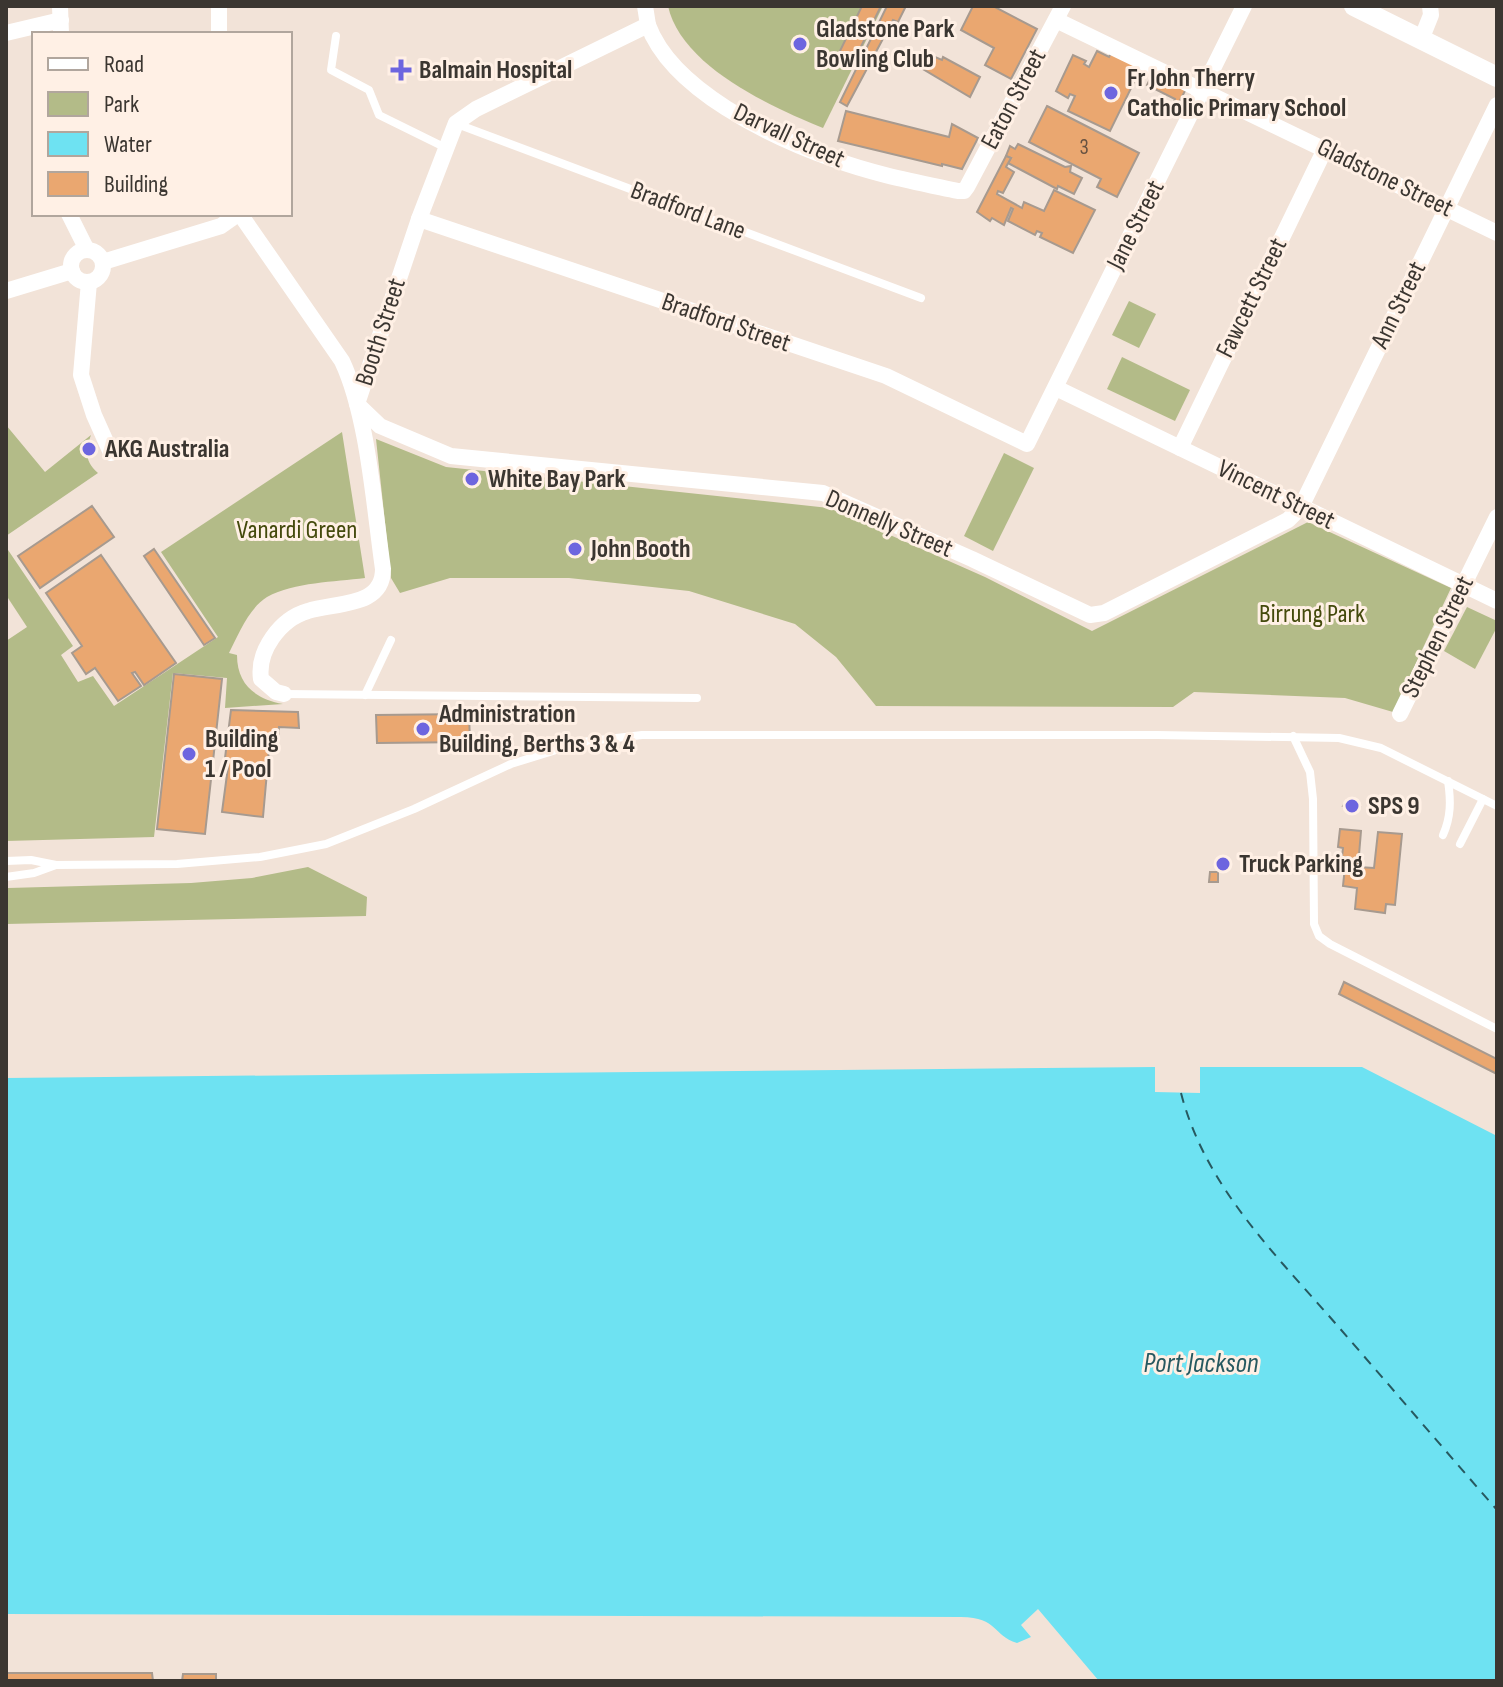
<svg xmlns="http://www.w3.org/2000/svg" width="1503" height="1687" font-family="'Sofia Sans Condensed',sans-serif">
<rect width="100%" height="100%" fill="#f2e3d8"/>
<g fill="#b3bb88">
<path d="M668,6H883L823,128C771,107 681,66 668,6Z"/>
<polygon points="1129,301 1156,314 1139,348 1112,335"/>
<polygon points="1122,357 1190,390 1175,421 1107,389"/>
<path d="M6,425L45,472L91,435C85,451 85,462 98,473L6,536Z"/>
<path d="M342,432L365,578C334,582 295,582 267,597C249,608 238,635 229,653L237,655C237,685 256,699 283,704L225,708L227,678L173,673L154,837L6,841V641L27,627L6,595V547L73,646L61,655L78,682L93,676L114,706L218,637L161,552Z"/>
<polygon points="376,439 446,467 829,508 985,577 1092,631 1308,522 1451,588 1393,712 1345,698 1194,692 1173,707 876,706 836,657 795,624 689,591 569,578 450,578 400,593 391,578"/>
<polygon points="1004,453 1034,468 993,551 964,536"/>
<polygon points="1467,607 1497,621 1497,627 1475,669 1444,651"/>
<polygon points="308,867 367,897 366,916 6,924 6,889 8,888 191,883 252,878"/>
</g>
<path fill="#6ee2f2" d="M1155,1067H1362L1497,1136V1681H1099L1038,1609L1021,1625L1031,1637L1017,1643C992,1635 999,1618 961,1617L6,1614V1078Z"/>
<polygon fill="#f2e3d8" points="1155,1067 1200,1067 1200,1093 1155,1092"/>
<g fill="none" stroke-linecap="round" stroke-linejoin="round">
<path stroke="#275960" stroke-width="2" stroke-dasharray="10 8" stroke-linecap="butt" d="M1181,1093C1205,1186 1275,1254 1336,1324C1390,1386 1443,1448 1497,1510"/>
</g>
<g fill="#eaa770" stroke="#a79a8f" stroke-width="2">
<polygon points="862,6 881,6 851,67 836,59"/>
<polygon points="887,6 906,6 898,22 893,20 847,106 840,102"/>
<polygon points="973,6 993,6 1037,29 1011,79 985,65 994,48 961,30"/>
<polygon points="1097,51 1109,57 1111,53 1137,66 1135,70 1139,72 1110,131 1068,111 1075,96 1070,94 1068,98 1056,91 1073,55 1086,61 1084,64 1089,67"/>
<polygon points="930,55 942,60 943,57 980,77 970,97 923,69"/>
<polygon points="1153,73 1186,89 1174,112 1170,110 1175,99 1147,85"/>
<polygon points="1047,106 1139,153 1117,197 1097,187 1101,179 1029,142"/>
<polygon points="846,111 949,137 952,124 978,138 962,169 942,164 942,166 838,141"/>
<polygon points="1018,144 1065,167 1071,166 1070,172 1082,178 1074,194 1058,186 1057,189 1008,163 1011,158 1006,156 1010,146 1015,149"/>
<polygon points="1006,156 1011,158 1006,167 1014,172 1003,193 998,191 997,194 1022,208 1024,202 1044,211 1054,190 1095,210 1073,253 1040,237 1042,233 1037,231 1035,235 1008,221 1013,209 1011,208 1004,225 992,218 990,221 977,212"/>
<polygon points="92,506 114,537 40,588 18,556"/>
<polygon points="154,549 215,638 204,645 144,556"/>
<polygon points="101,555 176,663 144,685 135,672 132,673 141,686 118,701 95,668 86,674 72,653 82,646 46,593"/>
<polygon points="174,674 222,679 205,834 157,829"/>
<polygon points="231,710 298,712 299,728 279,727 278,738 270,738 263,817 222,812 228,767 224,766"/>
<polygon points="469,714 470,742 377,743 376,715"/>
<polygon points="1347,800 1360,807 1356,812 1343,806"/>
<polygon points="1340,829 1361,831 1358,867 1374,868 1378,832 1402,834 1395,905 1386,904 1385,913 1355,909 1357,888 1343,886 1346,857 1342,857 1343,848 1338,847"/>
<polygon points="1210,872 1218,872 1218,882 1209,882"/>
<polygon points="1344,982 1497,1059 1497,1074 1339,994"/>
<polygon points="6,1673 152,1673 153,1681 6,1681"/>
<polygon points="183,1674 216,1674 216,1681 182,1681"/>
</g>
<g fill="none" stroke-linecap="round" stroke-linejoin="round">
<g stroke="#fff" stroke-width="8">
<polyline points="336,36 331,70 369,90 379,115 446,148"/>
<polyline points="457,124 921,298"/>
<polyline points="284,694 697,698"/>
<polyline points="365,695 391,640"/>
<polyline points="1293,736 1310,772 1313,799 1314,924 1319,936 1330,944 1497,1029"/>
<path d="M1443,835C1451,817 1451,801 1448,781"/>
<polyline points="1460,844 1483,799"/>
<polyline points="6,861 31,860 56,865 177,864 260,857 326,844 414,809 511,764 582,742 642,735 1157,735 1339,738 1381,748 1497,806"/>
<polyline points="6,877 34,873 56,865"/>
</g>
<g stroke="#fff" stroke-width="16">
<polyline points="60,6 61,34"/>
<polyline points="219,6 219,34"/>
<polyline points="1056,20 1497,233"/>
<path d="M648,25C672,90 771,137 833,159C873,174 916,182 958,191H964L967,187L1063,6"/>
<polyline points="6,33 61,20"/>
<polyline points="1421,40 1431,15 1430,6"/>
<polyline points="69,214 87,250"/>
<path d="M240,214L342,361C368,416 374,507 383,569C383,608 335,602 308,611C280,619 257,651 261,679L276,692L284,694"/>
<polyline points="419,219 886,376 1027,444 1244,6"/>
<circle cx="87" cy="266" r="16"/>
<polyline points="103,262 221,226 238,214"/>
<polyline points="89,282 81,375 94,415 111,453"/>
<polyline points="6,291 72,271"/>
<polyline points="1056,388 1497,601"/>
<polyline points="358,401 419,219 456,123 476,109 648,25 645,6"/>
<polyline points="357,404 380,426 451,456 823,493 972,559 1090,615 1104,613 1288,520 1301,507 1497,105"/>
<polyline points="1180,448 1325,149"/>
<polyline points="1400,714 1497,517"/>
</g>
<polyline stroke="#fff" stroke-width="20" points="1354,6 1497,77"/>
</g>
<g fill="#6d65df" stroke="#fff0e5" stroke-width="3">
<circle cx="800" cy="44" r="8"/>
<path d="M397 58h8v8h8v8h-8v8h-8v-8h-8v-8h8z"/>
<circle cx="1111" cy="93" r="8"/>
<circle cx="89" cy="449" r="8"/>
<circle cx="472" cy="479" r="8"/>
<circle cx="575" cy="549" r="8"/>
<circle cx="423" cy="729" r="8"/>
<circle cx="189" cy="754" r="8"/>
<circle cx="1352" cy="806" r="8"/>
<circle cx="1223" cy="864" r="8"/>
</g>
<g text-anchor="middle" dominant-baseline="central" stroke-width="6" stroke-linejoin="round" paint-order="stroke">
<g font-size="22" fill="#675241">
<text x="1084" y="147">3</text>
</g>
<g font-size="26" font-weight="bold" fill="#3b3631" stroke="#fff0e5" text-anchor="start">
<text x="816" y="29">Gladstone Park<tspan x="816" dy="30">Bowling Club</tspan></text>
<text x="419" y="70">Balmain Hospital</text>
<text x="1127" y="78">Fr John Therry<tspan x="1127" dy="30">Catholic Primary School</tspan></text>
<text x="105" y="449">AKG Australia</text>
<text x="488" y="479">White Bay Park</text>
<text x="591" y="549">John Booth</text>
<text x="439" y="714">Administration<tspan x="439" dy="30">Building, Berths 3 &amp; 4</tspan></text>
<text x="205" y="739">Building<tspan x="205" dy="30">1 / Pool</tspan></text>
<text x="1368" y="806">SPS 9</text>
<text x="1239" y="864">Truck Parking</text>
</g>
<g font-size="26" fill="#3b3631" stroke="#fff0e5">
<text transform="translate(1014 99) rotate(-62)">Eaton Street</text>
<text transform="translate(789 136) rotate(25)">Darvall Street</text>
<text transform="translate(1385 178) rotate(26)">Gladstone Street</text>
<text transform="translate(688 211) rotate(21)">Bradford Lane</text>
<text transform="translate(1136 225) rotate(-63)">Jane Street</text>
<text transform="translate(1252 298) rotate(-64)">Fawcett Street</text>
<text transform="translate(1399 305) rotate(-64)">Ann Street</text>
<text transform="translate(726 323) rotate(19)">Bradford Street</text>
<text transform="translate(381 332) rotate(-72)">Booth Street</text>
<text transform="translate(1276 495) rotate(26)">Vincent Street</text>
<text transform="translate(889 524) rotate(23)">Donnelly Street</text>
<text transform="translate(1438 637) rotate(-64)">Stephen Street</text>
</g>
<g font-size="26" fill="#444a0c" stroke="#fff0e5">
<text x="297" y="530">Vanardi Green</text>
<text x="1312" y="614">Birrung Park</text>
</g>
<g font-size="28" font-style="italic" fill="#275960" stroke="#fff0e5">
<text x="1201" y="1363">Port Jackson</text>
</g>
</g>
<rect width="1503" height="1687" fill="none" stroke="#3b3631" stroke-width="16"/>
<rect x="32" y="32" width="260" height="184" fill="#fff0e5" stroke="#b1a69d" stroke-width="2"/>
<rect x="48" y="58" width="40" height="12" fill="#ffffff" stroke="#b1a69d" stroke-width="2"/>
<text x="104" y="72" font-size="24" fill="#3b3631">Road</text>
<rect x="48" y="92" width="40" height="24" fill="#b3bb88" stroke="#b1a69d" stroke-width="2"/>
<text x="104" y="112" font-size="24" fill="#3b3631">Park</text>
<rect x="48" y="132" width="40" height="24" fill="#6ee2f2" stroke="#b1a69d" stroke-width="2"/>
<text x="104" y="152" font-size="24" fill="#3b3631">Water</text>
<rect x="48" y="172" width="40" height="24" fill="#eaa770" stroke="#b1a69d" stroke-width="2"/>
<text x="104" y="192" font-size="24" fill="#3b3631">Building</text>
</svg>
